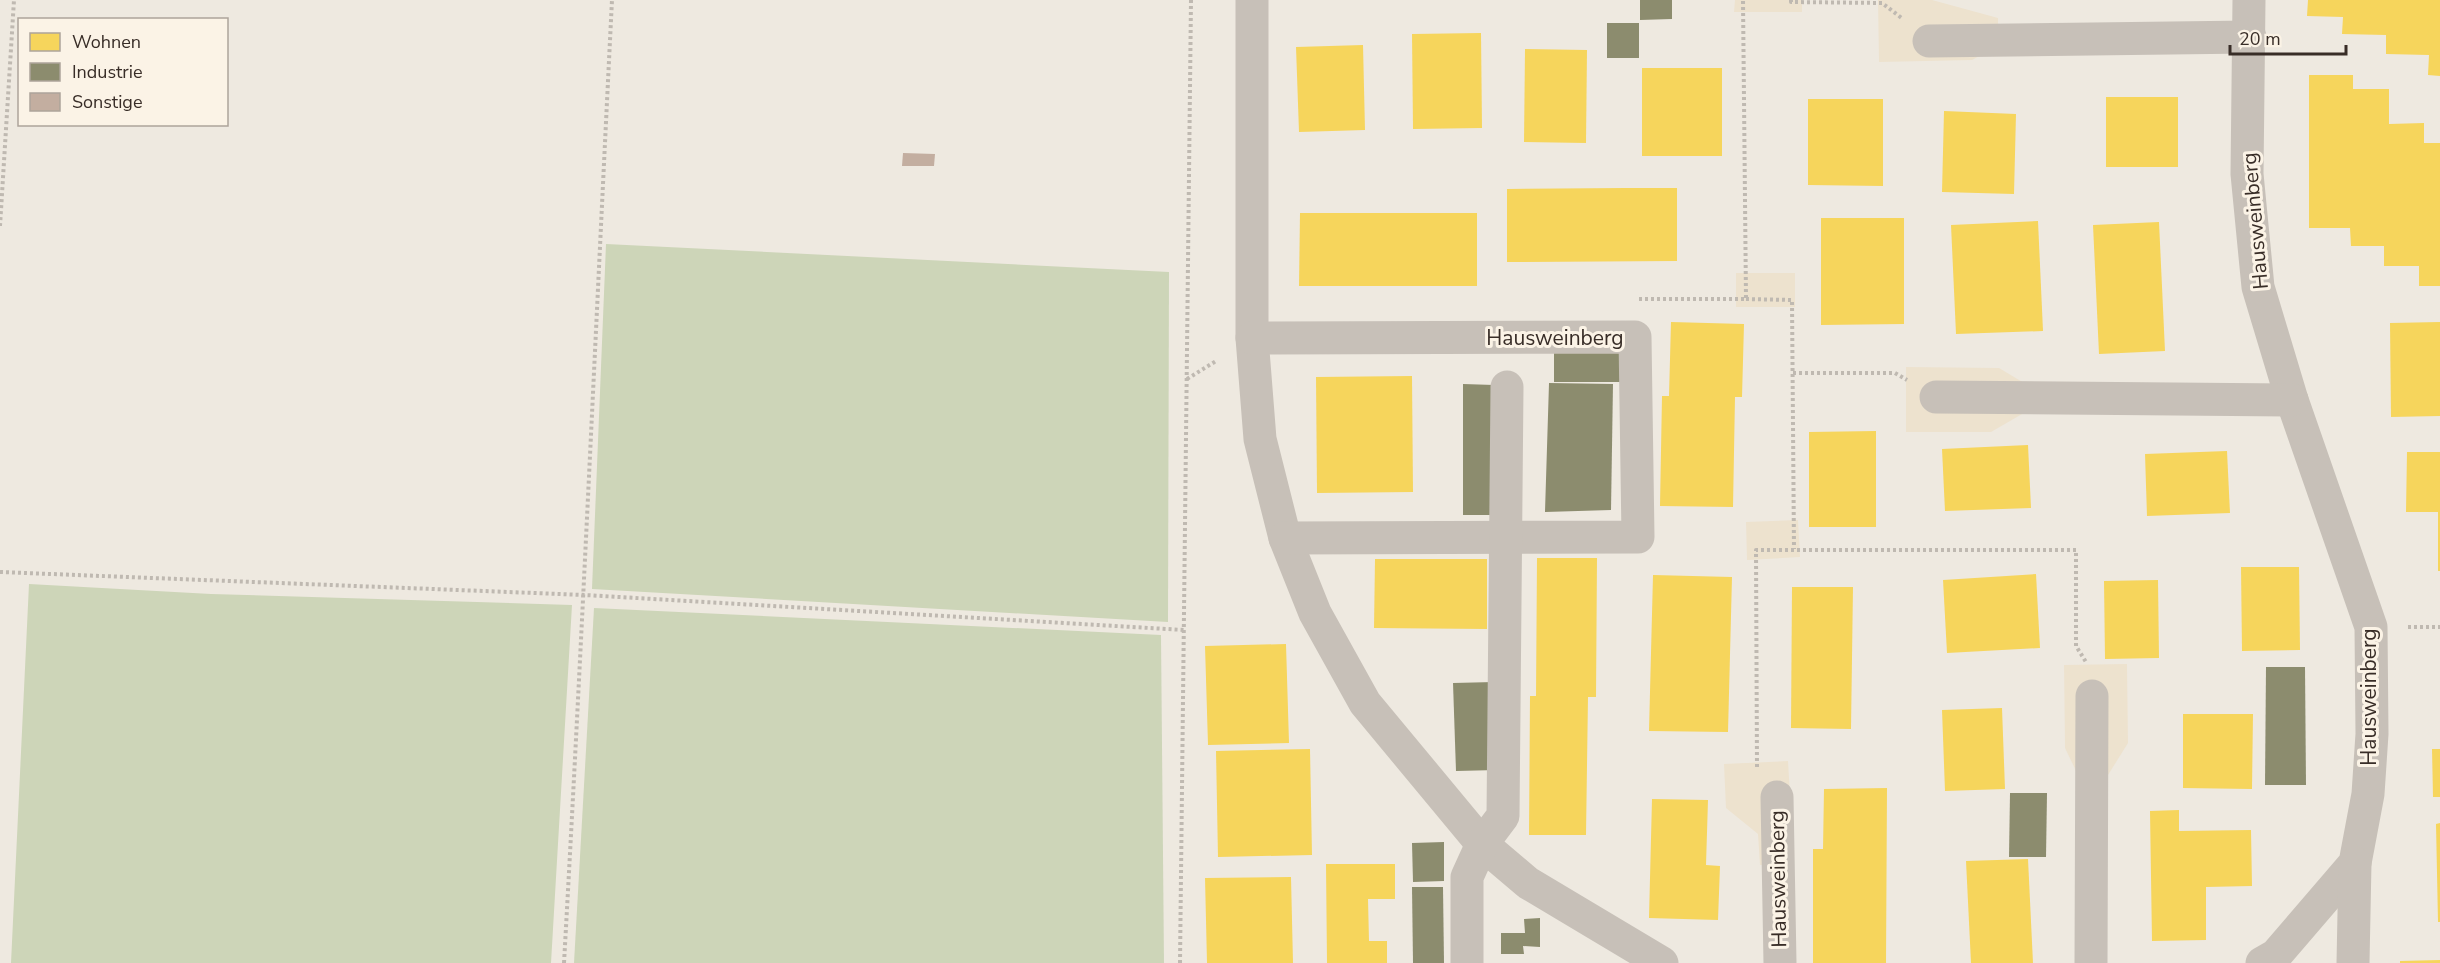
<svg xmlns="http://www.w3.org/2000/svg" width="2440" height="963" font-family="'Nunito Sans',sans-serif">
<rect width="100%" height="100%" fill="#eee9e0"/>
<g fill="#cdd5b8">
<polygon points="606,244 1169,272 1168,622 592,589"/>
<polygon points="29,584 211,594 572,605 551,963 11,963"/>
<polygon points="594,608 1161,635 1164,963 574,963"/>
</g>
<g fill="#ede2ce">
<polygon points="1735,0 1802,0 1802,12 1734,12"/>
<polygon points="1878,0 1932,0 1998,18 1998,46 1972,60 1879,62"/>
<rect x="1736" y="273" width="59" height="34"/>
<polygon points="1906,367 1999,368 2029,386 2029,410 1991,432 1906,432"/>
<polygon points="1798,520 1800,557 1747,560 1746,522"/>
<polygon points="2127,664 2128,743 2108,775 2079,777 2065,748 2064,665"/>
<polygon points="1788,761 1794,863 1760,865 1758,834 1726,808 1724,764"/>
</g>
<g fill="#f6d55c">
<polygon points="2308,0 2440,0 2440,76 2428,75 2429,55 2386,54 2386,35 2342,34 2343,17 2307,16"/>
<polygon points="1481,33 1482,128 1413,129 1412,34"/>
<polygon points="1363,45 1365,130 1299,132 1296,47"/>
<polygon points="1525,49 1587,50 1586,143 1524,142"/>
<rect x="1642" y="68" width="80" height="88"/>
<polygon points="2309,75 2353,75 2353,89 2389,89 2389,124 2424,123 2424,143 2440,143 2440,286 2419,286 2419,266 2384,266 2384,246 2351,246 2350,228 2309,228"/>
<rect x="2106" y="97" width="72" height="70"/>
<polygon points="1808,99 1883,99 1883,186 1808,185"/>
<polygon points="1944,111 2016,114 2014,194 1942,192"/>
<polygon points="1625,188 1677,188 1677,261 1507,262 1507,189"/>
<polygon points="1300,213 1477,213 1477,286 1299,286"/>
<polygon points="1821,218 1904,218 1904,324 1821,325"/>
<polygon points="2038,221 2043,331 1956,334 1951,225"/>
<polygon points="2159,222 2165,351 2099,354 2093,225"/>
<polygon points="1671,322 1744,324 1742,397 1735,397 1733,507 1660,506 1662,396 1669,396"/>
<polygon points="2440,322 2440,416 2391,417 2390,323"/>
<polygon points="1412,376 1413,492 1317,493 1316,377"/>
<polygon points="1876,431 1876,527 1809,527 1809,432"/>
<polygon points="2028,445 2031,508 1945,511 1942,449"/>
<polygon points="2227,451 2230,513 2147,516 2145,454"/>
<polygon points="2407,452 2440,452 2440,571 2438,571 2438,512 2406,512"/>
<polygon points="1537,558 1597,558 1596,697 1588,697 1586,835 1529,835 1530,696 1536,696"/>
<polygon points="1375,559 1487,559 1487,629 1374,628"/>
<polygon points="2241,567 2299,567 2300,650 2242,651"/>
<polygon points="2036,574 2040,648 1947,653 1943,580"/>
<polygon points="1653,575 1732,577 1728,732 1649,731"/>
<polygon points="2158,580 2159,658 2105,659 2104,581"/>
<polygon points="1792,587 1853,587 1851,729 1791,728"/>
<polygon points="1286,644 1289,743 1208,745 1205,646"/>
<polygon points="2002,708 2005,789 1945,791 1942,710"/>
<polygon points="2183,714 2253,714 2252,789 2183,788"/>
<polygon points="1310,749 1312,855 1218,857 1216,751"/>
<polygon points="2432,749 2440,749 2440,797 2433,797"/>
<polygon points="1887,788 1886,963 1813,963 1813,849 1823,849 1824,789"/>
<polygon points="1652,799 1708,800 1706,865 1720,866 1718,920 1649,918"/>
<polygon points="2179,810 2179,831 2251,830 2252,886 2206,887 2206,940 2152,941 2150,811"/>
<polygon points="2440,823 2440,922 2438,922 2436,824"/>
<polygon points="2028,859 2033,963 1971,963 1966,861"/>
<polygon points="1326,864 1395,864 1395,899 1368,899 1369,941 1387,941 1387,963 1327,963"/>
<polygon points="1291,877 1293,963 1207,963 1205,878"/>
<polygon points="2440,960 2440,963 2400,963 2400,961"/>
</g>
<g fill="#8c8c6e">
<polygon points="1640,0 1672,0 1672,19 1640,20"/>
<rect x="1607" y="23" width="32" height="35"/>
<rect x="1554" y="351" width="68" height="31"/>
<polygon points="1549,383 1613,384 1611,510 1545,512"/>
<polygon points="1463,384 1494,385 1495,515 1463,515"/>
<polygon points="2266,667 2305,667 2306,785 2265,785"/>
<polygon points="1494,682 1497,770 1456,771 1453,683"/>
<polygon points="2010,793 2047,793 2046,857 2009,857"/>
<polygon points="1444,842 1444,881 1413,882 1412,843"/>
<polygon points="1412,887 1443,887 1444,963 1413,963"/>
<polygon points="1540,918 1540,947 1523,946 1524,954 1501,954 1501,933 1525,933 1524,919"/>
</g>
<polygon fill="#c3aea0" points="903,153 935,154 934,166 902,166"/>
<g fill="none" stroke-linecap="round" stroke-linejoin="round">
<g stroke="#bfb9b1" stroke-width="4" stroke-dasharray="3 3" stroke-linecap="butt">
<polyline points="1791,0 1791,2 1882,3 1903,19"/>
<polyline points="0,226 14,0"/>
<polyline points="1639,299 1746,299 1743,0"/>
<polyline points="1746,299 1792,300 1794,549"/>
<polyline points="1793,373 1895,373 1907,380"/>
<polyline points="1187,379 1216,361"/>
<polyline points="0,572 585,595 1184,630"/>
<polyline points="2408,627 2440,627"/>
<polyline points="1757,767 1756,550 2076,550 2076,646 2086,662"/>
<path d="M564,963C582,642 596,321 612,0"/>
<polyline points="1180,963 1191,0"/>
</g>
<g stroke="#c7c0b8" stroke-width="33">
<polyline points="1252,0 1252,338 1260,439 1285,538 1315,613 1365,703 1482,844 1528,883 1662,963"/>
<polyline points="2249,0 2247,174 2258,287 2292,400 2371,627 2372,734 2368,794 2355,863 2276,955 2262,963"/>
<polyline points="1929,41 2250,37"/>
<polyline points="1252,338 1635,337 1638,537 1285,538"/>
<polyline points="1936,397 2292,400"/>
<polyline points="1777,797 1780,963"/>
<polyline points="1467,963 1467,877 1482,844 1503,816 1507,387"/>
<polyline points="2091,963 2092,696"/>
<polyline points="2353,963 2355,863"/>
</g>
</g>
<g text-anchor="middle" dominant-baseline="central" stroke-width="6" stroke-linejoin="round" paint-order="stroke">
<g font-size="21" fill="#382d27" stroke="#fbf3e6">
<text transform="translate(2255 221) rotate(-95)">Hausweinberg</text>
<text x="1555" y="338">Hausweinberg</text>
<text transform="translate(2369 697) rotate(-90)">Hausweinberg</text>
<text transform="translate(1778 879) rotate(-91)">Hausweinberg</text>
</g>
</g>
<rect x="18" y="18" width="210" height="108" fill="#fbf3e6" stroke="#ada49a" stroke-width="1.5"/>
<rect x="30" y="33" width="30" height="18" fill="#f6d55c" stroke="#ada49a" stroke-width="1.5"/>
<text x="72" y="48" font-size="18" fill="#382d27">Wohnen</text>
<rect x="30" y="63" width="30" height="18" fill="#8c8c6e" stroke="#ada49a" stroke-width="1.5"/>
<text x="72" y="78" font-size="18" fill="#382d27">Industrie</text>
<rect x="30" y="93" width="30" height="18" fill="#c3aea0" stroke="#ada49a" stroke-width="1.5"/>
<text x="72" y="108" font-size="18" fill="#382d27">Sonstige</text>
<path d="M2230 45v9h116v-9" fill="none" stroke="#382d27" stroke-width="3"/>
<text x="2239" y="45" font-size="18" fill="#382d27" stroke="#fbf3e6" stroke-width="4.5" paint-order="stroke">20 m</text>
</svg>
